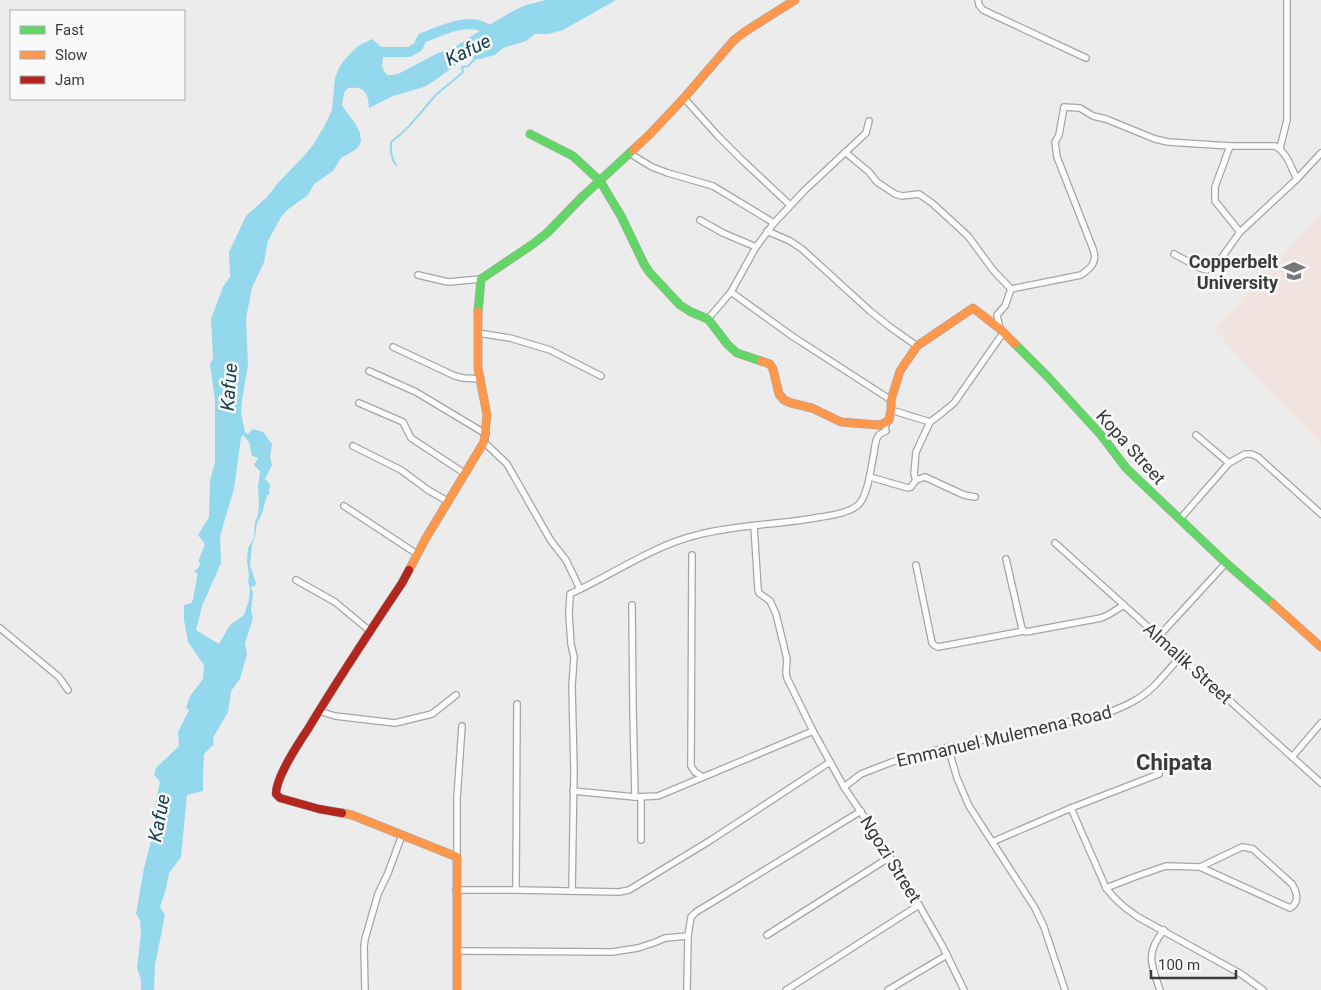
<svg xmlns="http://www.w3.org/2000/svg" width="1321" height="990" font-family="Roboto,sans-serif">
<rect width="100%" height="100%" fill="#ececec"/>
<polygon fill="#f1e3e0" points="1321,214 1321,444 1276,399 1214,329"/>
<path fill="#94d8ed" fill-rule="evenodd" d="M546,0H616L563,30L548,34H535L526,41L503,48L495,55L480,59L465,58L434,81L424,87L393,96L369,108C368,92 365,86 348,88L344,93L342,105L345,110L355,123L360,133L361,141L359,146L355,150L341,158L333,171L314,184L308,195L287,210L281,217L268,241L264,262L252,288L246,318L248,365L242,400L241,413L245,432L248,434L253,429L263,432L272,444L270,457L272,465L265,479L270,484L269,495H267L262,514L257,523L255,537L252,545L250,565L256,583L255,586L251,587L253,593L251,610L253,618L245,643L247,654L240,679L231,691L228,712L213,738L214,744L204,754L203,778V791L187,795L181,857L169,873L166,889L160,907L165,915L155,965L154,990H141V980L137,968L141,934L140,920L136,914L144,868L156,822L155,805L160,782L154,775L156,768L179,746L178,732L189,710L186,708L190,696L203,679L204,665L188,642L184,620V605L191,603C199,593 204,589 201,576L194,571L200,567V562H198L205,544L198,535L209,517L210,481L215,462V400L210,365L213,358L211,319L223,287L230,277L229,252L246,216L267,197L278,183L302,158L313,145L325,125L332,110L335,78L340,66L346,58L358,46L372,39L384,49L382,66L384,71L387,75H393L398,74L438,53L453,48L494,22L515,10L526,5ZM243,435L249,442L252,456L258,458L254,465L260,471L259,480L258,485L259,503L258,515L255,522L254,538L248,548L247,561L249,575L248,582L250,588L249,600L244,615L230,625L219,644L196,630L202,606L221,563L220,536L234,489L241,438Z"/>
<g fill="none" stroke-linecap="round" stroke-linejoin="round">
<path stroke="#94d8ed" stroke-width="2" d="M396,165C391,158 390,151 391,142C408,130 420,113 434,97C437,93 441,91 445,87C451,83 457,77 463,72L462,67L468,66L477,57"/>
<g stroke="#94d8ed" stroke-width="10">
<path d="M373,55L377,52H409L418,47L422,38C438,32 465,19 481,26C486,28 491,32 496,35"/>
<polyline points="197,605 204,567"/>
</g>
<defs>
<g id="street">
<polyline points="978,0 979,5 983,10 1086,58"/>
<polyline points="684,98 718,136 741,159 790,205"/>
<polyline points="1230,146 1215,187 1215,201 1240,232"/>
<polyline points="1280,148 1287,120 1287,0"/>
<polyline points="845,152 869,172 877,182 895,194 902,196 919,194 932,203 968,236 993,270 1011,289"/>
<polyline points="629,153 652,167 668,173 713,186 774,223"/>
<polyline points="700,220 723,233 756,247"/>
<polyline points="767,231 790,241 802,249 870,311 890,327 917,346"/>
<polyline points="1174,254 1200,268 1207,270 1220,260 1240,232 1297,179 1321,153"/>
<polyline points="418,275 448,282 481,279"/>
<path d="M1011,289L1081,275C1091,268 1098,262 1093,249L1057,157L1055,142L1059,135L1064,107L1080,108L1093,116L1106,119L1155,139L1168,142L1230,146H1275C1287,152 1291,168 1297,179"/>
<polyline points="731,292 792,336 891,400"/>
<polyline points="708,319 731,292 756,247 774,223 805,190 866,133 869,121"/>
<polyline points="1000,329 997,315 1005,306 1011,289"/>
<polyline points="478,333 510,338 550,350 601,376"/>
<polyline points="393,347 455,376 463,378 481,379"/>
<polyline points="369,371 416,392 486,434"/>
<polyline points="359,403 403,422 411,438 464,473"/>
<polyline points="891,410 930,422"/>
<polyline points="1196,435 1229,463"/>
<polyline points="484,442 507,464 551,541 566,560 580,589"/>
<polyline points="353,446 401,470 428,490 447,501"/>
<polyline points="870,477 908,488 911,487 916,480"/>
<polyline points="975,497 964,495 925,477 916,480 914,474 916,452 930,422 942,413 954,403 1003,333"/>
<polyline points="344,506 417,554"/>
<polyline points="1180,519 1229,463 1245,454 1251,454 1258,457 1321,514"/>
<polyline points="754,526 758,589 759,593 770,601 776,614 787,659 786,673 787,678 813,731 844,787 881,842 919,905 943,947 964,990"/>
<polyline points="1055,543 1321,783"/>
<polyline points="692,555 691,766 695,772 703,777"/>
<polyline points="1006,559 1022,629 1026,632 1101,618 1108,615 1124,605"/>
<polyline points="916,565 932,643 934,645 938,647 1024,631"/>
<polyline points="296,580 335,602 370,631"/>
<polyline points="632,605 633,710 635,797"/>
<polyline points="0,628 59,677 68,690"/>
<polyline points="1159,636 1226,563"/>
<polyline points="319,711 335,716 395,723 432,714 456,695"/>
<polyline points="948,747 957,778 969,806 1035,908 1044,927 1065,990"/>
<polyline points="1292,757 1321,723"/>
<path d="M844,787L861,774L892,762L932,751L1105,714C1123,707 1140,700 1154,686C1163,677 1172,666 1181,656"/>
<polyline points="573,791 635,797 658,796 813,731"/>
<polyline points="641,797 641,840"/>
<path d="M1071,808L1106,888C1116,901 1125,908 1138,917L1241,974L1263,990"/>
<polyline points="992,842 1071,808 1159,774"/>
<polyline points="457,857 457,798 462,726"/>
<path d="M1106,888L1137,876L1166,866L1200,867L1290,908C1300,903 1297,892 1292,884L1253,849L1248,848L1242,847L1200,867"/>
<polyline points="456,890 516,890 619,892 629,890 711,840 830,762"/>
<polyline points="516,890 517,704"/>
<path d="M572,891L574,770L572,686L574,657L571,644L569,614L570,594C612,575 652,546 697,535C738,524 780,525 821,517C833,515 847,513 857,506C868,498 871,466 874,453C875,447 875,439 879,435C881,433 884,432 886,431L885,426L888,421"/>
<polyline points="767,935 890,857"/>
<polyline points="457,951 612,952 638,948 656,942 665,938 688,936"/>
<polyline points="365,990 364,947 365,939 378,894 388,873 402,835"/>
<polyline points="687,990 688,936 691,917 696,912 729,892 861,811"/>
<polyline points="786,990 919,905"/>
<polyline points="888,990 947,955"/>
<path d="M1160,990C1151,964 1145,953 1164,930"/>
</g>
<g id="fast">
<polyline points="530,134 573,156 600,181 621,216 644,264 650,273 680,305 691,312 708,319 728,345 737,353 761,361"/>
<polyline points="478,312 481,279 533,244 547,233 582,197 633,150"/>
<polyline points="1015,344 1047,376 1101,435 1126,468 1226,563 1273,604"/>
</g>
<g id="slow">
<polyline points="633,150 650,134 684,98 734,40 746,31 795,0"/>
<polyline points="761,361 770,364 773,369 779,394 784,400 791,403 812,408 841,422 878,425 883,424 889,420 891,410 891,400 900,371 917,346 973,308 1000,329 1015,344"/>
<polyline points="409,570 426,538 484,442 487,415 478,368 478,312"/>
<polyline points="1273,604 1321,647"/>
<polyline points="342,813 352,815 457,857 457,990"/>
</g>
<path id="jam" d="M342,813L319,809L280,798L276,794C276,777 298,744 308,729C338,679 370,631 402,583L409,570"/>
</defs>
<use href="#street" stroke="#a5a5a5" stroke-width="8"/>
<use href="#fast" stroke="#a5a5a5" stroke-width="9"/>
<use href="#slow" stroke="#a5a5a5" stroke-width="9"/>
<use href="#jam" stroke="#a5a5a5" stroke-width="9"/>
<use href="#street" stroke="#fcfcfc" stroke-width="5.5"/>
<use href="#fast" stroke="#63d668" stroke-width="8"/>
<use href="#slow" stroke="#ff974d" stroke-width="8"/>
<use href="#jam" stroke="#b3261e" stroke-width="8"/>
</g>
<defs>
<symbol id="university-bare" viewBox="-9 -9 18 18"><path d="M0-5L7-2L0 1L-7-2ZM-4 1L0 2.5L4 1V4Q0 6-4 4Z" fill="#787879" stroke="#f8f9fa" stroke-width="2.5" paint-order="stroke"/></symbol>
</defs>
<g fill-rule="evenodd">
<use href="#university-bare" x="1278" y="255" width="32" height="32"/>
</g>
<g text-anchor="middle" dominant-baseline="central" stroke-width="5" stroke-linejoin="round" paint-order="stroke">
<g font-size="18" font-weight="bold" fill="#3a3a3b" stroke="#f8f9fa" text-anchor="end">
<text x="1278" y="261">Copperbelt<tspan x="1278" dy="21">University</tspan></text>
</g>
<g font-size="18" fill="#3a3a3b" stroke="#f8f9fa">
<text transform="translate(1131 447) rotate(48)">Kopa Street</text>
<text transform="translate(1188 663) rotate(42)">Almalik Street</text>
<text transform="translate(1004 736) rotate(-13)">Emmanuel Mulemena Road</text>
<text transform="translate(891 859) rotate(58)">Ngozi Street</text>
</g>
<g font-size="19" font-style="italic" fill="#17424f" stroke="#f8f9fa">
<text transform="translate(468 50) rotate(-26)">Kafue</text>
<text transform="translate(229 387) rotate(-86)">Kafue</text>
<text transform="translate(159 818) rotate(-79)">Kafue</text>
</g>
<g font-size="22" font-weight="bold" fill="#3a3a3b" stroke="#f8f9fa">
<text x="1174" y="762">Chipata</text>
</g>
</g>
<rect x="10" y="10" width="175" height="90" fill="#f8f9fa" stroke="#acadae"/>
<rect x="20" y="26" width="25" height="8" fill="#63d668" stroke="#acadae"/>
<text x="55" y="35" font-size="15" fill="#3a3a3b">Fast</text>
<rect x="20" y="51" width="25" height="8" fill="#ff974d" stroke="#acadae"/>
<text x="55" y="60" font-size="15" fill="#3a3a3b">Slow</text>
<rect x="20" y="76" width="25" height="8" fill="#b3261e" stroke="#acadae"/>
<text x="55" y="85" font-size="15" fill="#3a3a3b">Jam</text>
<path d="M1151 970v8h85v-8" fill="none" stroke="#3a3a3b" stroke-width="2.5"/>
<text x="1158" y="970" font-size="15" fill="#3a3a3b" stroke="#f8f9fa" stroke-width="4" paint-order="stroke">100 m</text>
</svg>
